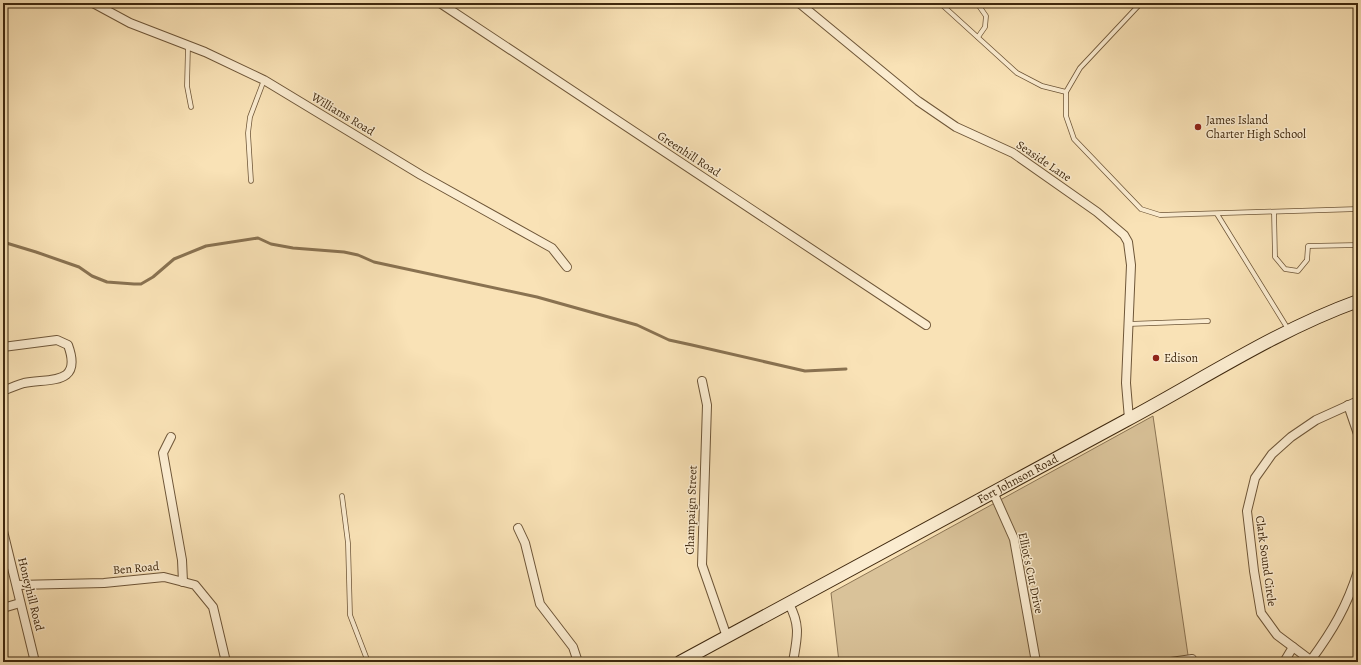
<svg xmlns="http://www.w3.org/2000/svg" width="1361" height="665" font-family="Alegreya,serif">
<rect width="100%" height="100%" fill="#f9e2b6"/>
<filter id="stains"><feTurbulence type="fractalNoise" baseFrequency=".005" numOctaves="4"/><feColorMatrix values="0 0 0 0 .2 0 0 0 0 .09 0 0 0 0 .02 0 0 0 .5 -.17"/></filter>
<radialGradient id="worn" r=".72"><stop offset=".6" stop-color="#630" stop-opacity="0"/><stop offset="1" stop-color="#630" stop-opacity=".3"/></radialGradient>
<polygon fill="#d9c299" stroke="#8c7554" points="1153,416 1189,662 839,662 831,593"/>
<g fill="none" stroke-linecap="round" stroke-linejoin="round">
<polyline stroke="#897251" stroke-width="3" points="3,242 36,252 79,267 92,276 107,282 134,284 141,284 153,277 174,259 206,246 258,238 271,244 293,248 344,252 358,255 374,262 537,297 637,325 669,340 692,345 805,371 846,369"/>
<defs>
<g id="service">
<polyline points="940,3 1017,73 1042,86 1066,92"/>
<polyline points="977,3 986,16 985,27 978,37"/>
<polyline points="1141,3 1080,68 1066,92 1066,116 1074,139 1141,209 1160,215 1358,209"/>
<polyline points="188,46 187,86 191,107"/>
<polyline points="251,181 248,133 250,117 264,80"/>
<polyline points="1274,212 1275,257 1285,269 1298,271 1307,260 1308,246 1358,245"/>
<polyline points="1217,214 1288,329"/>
<polyline points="1129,324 1208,321"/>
<polyline points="342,496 348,543 350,615 368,662"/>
</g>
<g id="minor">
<polyline points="93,3 130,23 205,52 264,80 421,175 552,248 567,267"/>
<polyline points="440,3 926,325"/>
<polyline points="799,3 918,101 956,127 1013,153 1097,212 1124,235 1128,242 1131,265 1126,383 1129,419"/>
<path d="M3,347L57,340L68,345C83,386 49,378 24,383C17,385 10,388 3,391"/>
<polyline points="702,381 707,405 702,565 727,637"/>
<polyline points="1348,405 1358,434"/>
<polyline points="171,437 163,453 182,560 183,582"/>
<polyline points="993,492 1014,539 1036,662"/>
<polyline points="518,528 525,543 540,604 573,647 578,662"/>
<polyline points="3,531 35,662"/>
<polyline points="17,585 104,583 164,577 195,585 213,607 226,662"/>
<path d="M789,604C801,626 797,638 793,662"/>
<polyline points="3,608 20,603"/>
<path d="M1311,660C1333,630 1347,606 1358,571"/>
<polyline points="1171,662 1192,659 1192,662"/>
<polyline points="1284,662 1293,647"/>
<polyline points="1313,662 1277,635 1261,613 1254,571 1247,511 1255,478 1272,454 1291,437 1316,420 1358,401"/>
</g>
<g id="secondary">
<path id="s1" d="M680,662C828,582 976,501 1125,421C1202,380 1275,331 1358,301"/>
</g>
</defs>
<use href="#service" stroke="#6e5638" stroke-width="5.5"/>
<use href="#minor" stroke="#6e5638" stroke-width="10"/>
<use href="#secondary" stroke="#3f280e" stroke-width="14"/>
<use href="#service" stroke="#fbecd0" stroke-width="4"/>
<use href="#minor" stroke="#fbecd0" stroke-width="8"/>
<use href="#secondary" stroke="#fbecd0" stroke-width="12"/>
</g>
<g fill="#8f2418" stroke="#fbecd0" stroke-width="1.5">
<circle cx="1198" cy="127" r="4"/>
<circle cx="1156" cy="358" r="4"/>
</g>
<g text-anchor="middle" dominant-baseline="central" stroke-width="3" stroke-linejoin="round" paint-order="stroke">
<g font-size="12" fill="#3f280e" stroke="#fbecd0">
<text transform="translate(343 114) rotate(31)">Williams Road</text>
<text transform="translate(689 154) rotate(33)">Greenhill Road</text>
<text transform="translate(1044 161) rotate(34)">Seaside Lane</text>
<text stroke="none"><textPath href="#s1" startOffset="384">Fort Johnson Road</textPath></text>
<text transform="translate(691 510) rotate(-88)">Champaign Street</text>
<text transform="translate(1266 561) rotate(82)">Clark Sound Circle</text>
<text transform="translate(136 568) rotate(-5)">Ben Road</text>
<text transform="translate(1031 573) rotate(78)">Elliot's Cut Drive</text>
<text transform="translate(31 594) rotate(76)">Honeyhill Road</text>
</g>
<g font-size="12" fill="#3f280e" stroke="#fbecd0" text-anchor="start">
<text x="1206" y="120">James Island<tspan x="1206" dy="14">Charter High School</tspan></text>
<text x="1164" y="358">Edison</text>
</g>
</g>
<rect width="1361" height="665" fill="none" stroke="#f9e2b6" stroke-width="16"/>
<rect x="4" y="4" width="1353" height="657" fill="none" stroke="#3f280e" stroke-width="2"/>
<rect x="8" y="8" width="1345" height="649" fill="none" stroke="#3f280e"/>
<rect width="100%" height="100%" filter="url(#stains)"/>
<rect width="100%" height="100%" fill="url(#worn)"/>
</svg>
